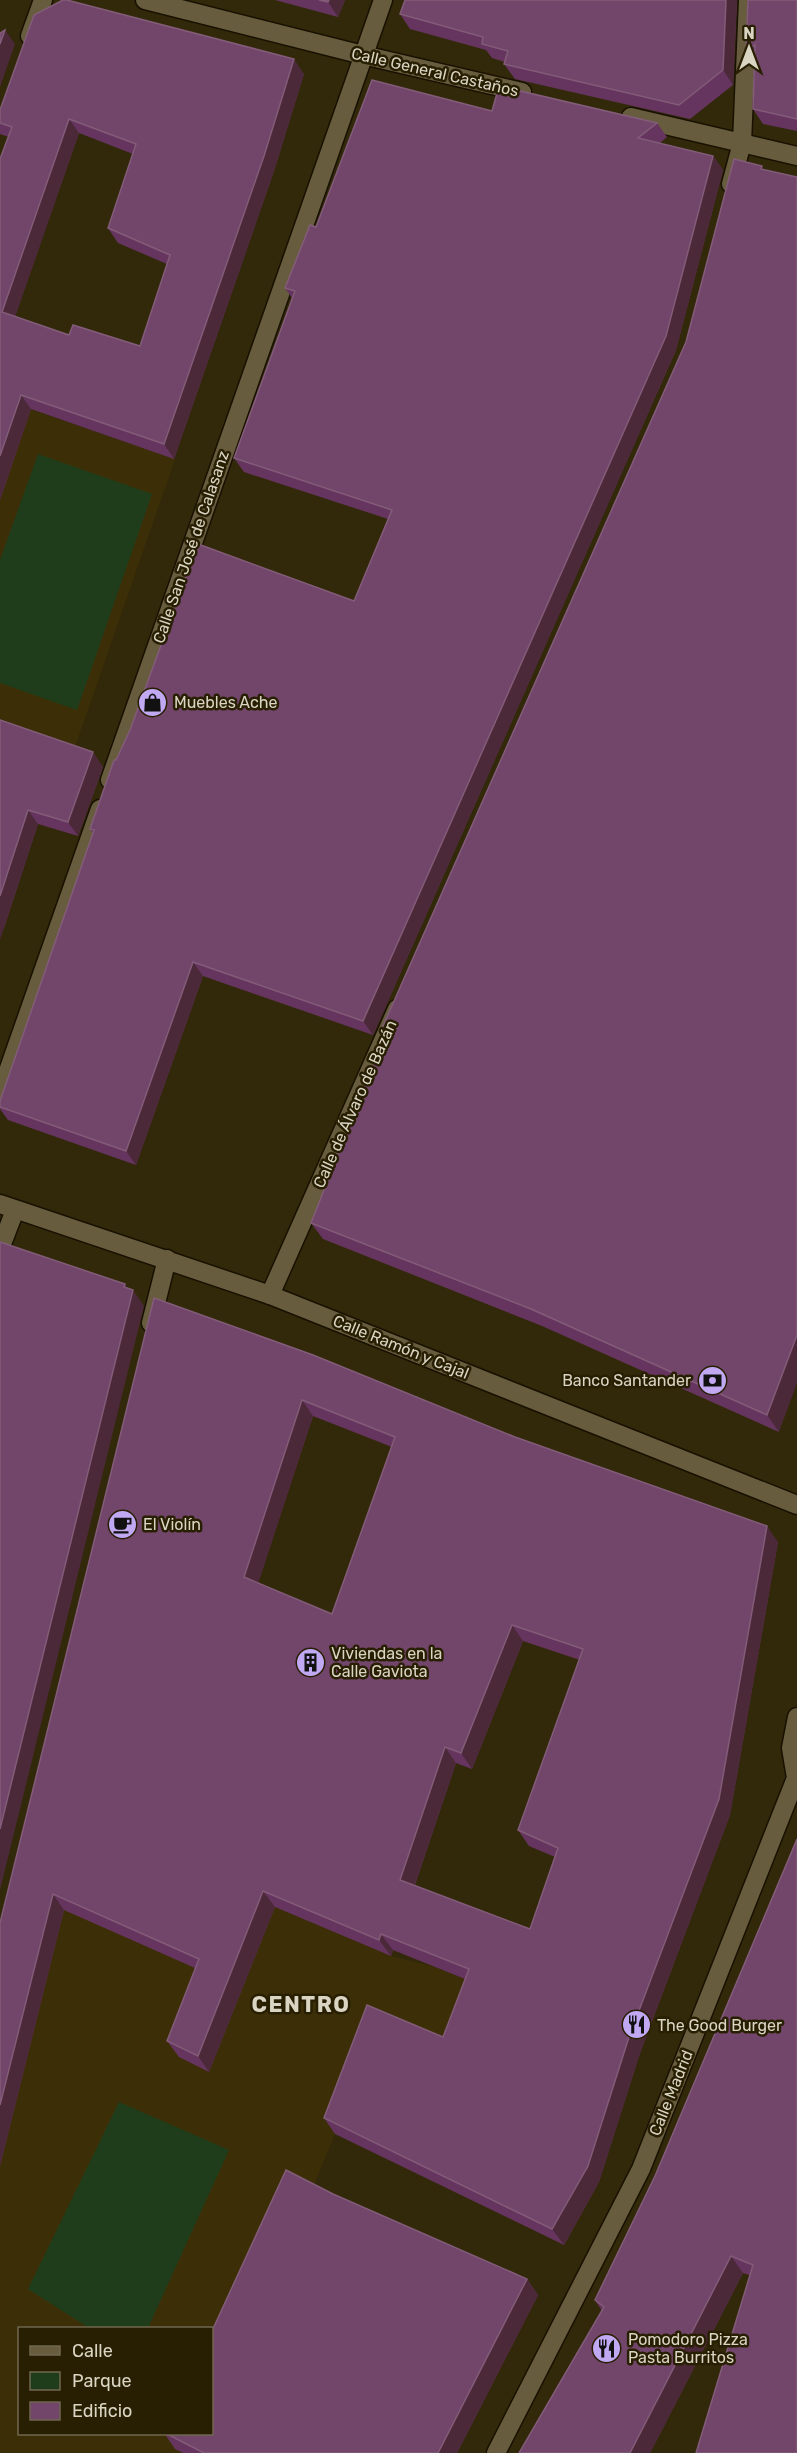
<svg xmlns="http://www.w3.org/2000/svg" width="797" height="2453" font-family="Rubik,sans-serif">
<rect width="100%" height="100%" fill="#32290a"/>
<g fill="#3c2f07" fill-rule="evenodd">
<polygon points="0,399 175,459 72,756 0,731"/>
<path d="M46,1810L391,1956L435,1967L480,1985L454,2053L358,2078L311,2192L245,2453H0V1984ZM20,2328H212V2434H20Z"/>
</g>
<g fill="#203d1b">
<polygon points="38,454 152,494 77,710 0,683 0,560"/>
<polygon points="119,2102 229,2150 148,2328 89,2328 28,2289"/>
</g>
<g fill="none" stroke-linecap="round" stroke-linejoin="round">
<defs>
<g id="minor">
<polyline points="145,0 363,55 522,92"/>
<polyline points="30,36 43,0"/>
<polyline points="631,117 797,156"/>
<polyline points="731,184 742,143 748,0"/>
<polyline points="110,780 383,0"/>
<polyline points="0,1094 100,809"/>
<polyline points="0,1204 270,1295 797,1505"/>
<polyline points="0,1249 15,1210"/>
<polyline points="270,1295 397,1009"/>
<polyline points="151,1323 167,1259"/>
<polyline points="496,2453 641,2169 796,1778 791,1748 797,1717"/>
</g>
</defs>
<use href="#minor" stroke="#191100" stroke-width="21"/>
<use href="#minor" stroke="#675c3e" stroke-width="18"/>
</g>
<g fill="#66355f" fill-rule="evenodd">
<polygon points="275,0 345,0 338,17"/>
<polygon points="405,0 737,0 733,85 690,119 515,79 504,64 505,62 492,58 486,50 410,29 400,14"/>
<polygon points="797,0 797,131 763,124 753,109 754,64 746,52"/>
<path d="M304,74L274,171L174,459L31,409L0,500L9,137L0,134V110ZM79,133L133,154L108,228L118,243L167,264L140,346L69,335L15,316Z"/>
<polygon points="492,111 657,123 667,137 660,143 713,156 723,170 676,350 373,1035 203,976 136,1165 8,1120 0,1109 0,1101 93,833 90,829 116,760 354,601 388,519 244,472 234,458 292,298 285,288 316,227"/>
<polygon points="686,342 779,1432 542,1326 323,1239 311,1223 387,1032 383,1026"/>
<polygon points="0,720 103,767 78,836 38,824 4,928"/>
<path d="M154,1298L515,1437L778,1542L730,1815L640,2053L599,2182L564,2245L335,2134L324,2118L443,2037L465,1979L393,1950L391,1956L275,1907L209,2072L179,2057L167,2041L195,1968L64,1910L0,2166V1923ZM313,1416L392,1447L332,1614L258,1583ZM523,1641L580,1660L518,1830L529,1846L555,1857L530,1929L415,1885L456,1763L472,1769Z"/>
<polygon points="797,1839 797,2453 749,2275 743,2273 650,2453 519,2453 602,2311 595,2300 655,2176"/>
<polygon points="333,2194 527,2279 538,2295 457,2453 183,2453 175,2449 164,2433"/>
</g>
<g fill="#4c2939">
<polygon points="329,0 345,0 338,17 328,2"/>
<polygon points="726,0 737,0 733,85 723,70"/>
<polygon points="5,30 15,44 0,87 0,44"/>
<polygon points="294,59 304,74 274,171 174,459 164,444"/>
<polygon points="69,119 79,133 12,326 2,312"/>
<polygon points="713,156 723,170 676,350 373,1035 363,1021"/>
<polygon points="21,395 31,409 0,500 0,456"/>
<polygon points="93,752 103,767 78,836 68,822"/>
<polygon points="28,810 38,824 0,940 0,896"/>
<polygon points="193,962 203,976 136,1165 126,1151"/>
<polygon points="125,1284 132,1293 133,1290 144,1306 0,1890 0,1829"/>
<polygon points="797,1335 797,1383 779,1432 767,1415"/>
<polygon points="302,1400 313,1416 255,1593 244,1577"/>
<polygon points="767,1526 778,1542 730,1815 640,2053 599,2182 564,2245 552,2229"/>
<polygon points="512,1625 523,1641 472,1769 461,1753"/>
<polygon points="445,1747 456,1763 411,1896 400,1880"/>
<polygon points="263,1891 275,1907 209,2072 198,2056"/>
<polygon points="53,1894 64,1910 0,2166 0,2105"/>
<polygon points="381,1934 393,1950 391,1956 379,1940"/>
<polygon points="731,2256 743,2273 650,2453 630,2453"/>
<polygon points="527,2279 538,2295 457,2453 438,2453"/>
</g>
<g fill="#72466a" stroke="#825c78" stroke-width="1.5" fill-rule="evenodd">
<path d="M63,0H67L294,59L264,156L164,444L21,395L0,456V159L12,127L0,123V110L34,15ZM69,119L136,144L108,228L170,255L140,346L73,325L69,335L2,312Z"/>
<polygon points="319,0 329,0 328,2"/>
<polygon points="405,0 726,0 723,70 679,105 504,64 508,51 482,44 483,37 400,14"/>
<polygon points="748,0 797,0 797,119 753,109 755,45 746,52"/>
<polygon points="5,30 0,44 0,33"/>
<polygon points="372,80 492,111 499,86 657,123 638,138 713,156 666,336 363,1021 193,962 126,1151 0,1107 0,1101 94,830 90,829 114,760 116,760 130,730 198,544 354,601 392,510 234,458 295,291 285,288 310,225 316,227"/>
<polygon points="734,159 762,166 761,169 797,177 797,1335 767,1415 531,1309 311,1223 388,1028 383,1026 686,342"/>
<polygon points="0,720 93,752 68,822 28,810 0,896"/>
<polygon points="0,1242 125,1284 124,1287 133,1290 0,1829"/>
<path d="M154,1298L313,1355L515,1437L767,1526L719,1799L629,2037L588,2166L552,2229L324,2118L367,2005L443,2037L469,1969L381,1934L379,1940L263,1891L198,2056L167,2041L199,1959L53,1894L0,2105V1923ZM302,1400L395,1437L332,1614L244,1577ZM512,1625L583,1649L518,1830L558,1848L530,1929L400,1880L445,1747L461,1753Z"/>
<polygon points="797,1839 797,2453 696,2453 753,2265 731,2256 630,2453 519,2453 604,2307 595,2300 655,2176"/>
<polygon points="286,2170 333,2194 527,2279 438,2453 204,2453 165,2433 212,2433 212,2331"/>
</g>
<defs>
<symbol id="shop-disc" viewBox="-11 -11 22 22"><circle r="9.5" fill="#c1a8f3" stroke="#281f02"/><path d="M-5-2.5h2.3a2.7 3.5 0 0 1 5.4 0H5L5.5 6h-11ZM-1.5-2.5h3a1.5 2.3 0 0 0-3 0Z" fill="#111"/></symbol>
<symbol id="bank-disc" viewBox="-11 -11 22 22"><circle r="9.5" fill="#c1a8f3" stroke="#281f02"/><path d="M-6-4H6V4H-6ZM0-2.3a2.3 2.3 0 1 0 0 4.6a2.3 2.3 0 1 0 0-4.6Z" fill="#111"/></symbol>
<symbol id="cafe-disc" viewBox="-11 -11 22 22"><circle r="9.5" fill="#c1a8f3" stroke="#281f02"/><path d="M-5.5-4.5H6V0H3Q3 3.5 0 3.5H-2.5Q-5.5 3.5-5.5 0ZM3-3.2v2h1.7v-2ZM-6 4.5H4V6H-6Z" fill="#111"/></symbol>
<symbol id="building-disc" viewBox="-11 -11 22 22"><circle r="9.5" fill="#c1a8f3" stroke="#281f02"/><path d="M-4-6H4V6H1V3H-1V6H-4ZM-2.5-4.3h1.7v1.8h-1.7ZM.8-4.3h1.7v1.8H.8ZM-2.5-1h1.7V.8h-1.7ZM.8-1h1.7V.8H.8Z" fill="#111"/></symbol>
<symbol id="restaurant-disc" viewBox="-11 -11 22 22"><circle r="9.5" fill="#c1a8f3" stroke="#281f02"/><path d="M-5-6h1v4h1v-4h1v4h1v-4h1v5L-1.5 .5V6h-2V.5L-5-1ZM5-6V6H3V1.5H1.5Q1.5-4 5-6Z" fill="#111"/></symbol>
</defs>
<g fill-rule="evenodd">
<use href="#shop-disc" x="136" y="686" width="33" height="33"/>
<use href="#bank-disc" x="696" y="1364" width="33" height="33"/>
<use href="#cafe-disc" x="106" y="1508" width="33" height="33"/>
<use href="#building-disc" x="294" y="1646" width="33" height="33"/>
<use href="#restaurant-disc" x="620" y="2008" width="33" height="33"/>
<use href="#restaurant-disc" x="590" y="2332" width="33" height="33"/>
</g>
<g text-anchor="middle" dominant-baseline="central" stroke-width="5" stroke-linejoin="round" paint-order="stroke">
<g font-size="16" fill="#dad4c3" stroke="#281f02">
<text transform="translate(435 72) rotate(13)">Calle General Castaños</text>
<text transform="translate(191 547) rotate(-71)">Calle San José de Calasanz</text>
<text transform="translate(355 1104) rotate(-66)">Calle de Álvaro de Bazán</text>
<text transform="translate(401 1347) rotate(22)">Calle Ramón y Cajal</text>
<text transform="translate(671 2093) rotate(-68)">Calle Madrid</text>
</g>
<g font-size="16" fill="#dad4c3" stroke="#281f02" text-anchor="start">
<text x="174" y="702">Muebles Ache</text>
<text x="691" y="1380" text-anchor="end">Banco Santander</text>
<text x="143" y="1524">El Violín</text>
<text x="331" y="1653">Viviendas en la<tspan x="331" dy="18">Calle Gaviota</tspan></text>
<text x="657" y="2025">The Good Burger</text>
<text x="628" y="2339">Pomodoro Pizza<tspan x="628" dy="18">Pasta Burritos</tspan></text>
</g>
<g font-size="22" font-weight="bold" letter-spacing="1.5" fill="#dad4c3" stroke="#281f02">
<text x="301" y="2004">CENTRO</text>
</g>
</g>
<rect x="18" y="2327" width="195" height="108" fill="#281f02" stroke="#6f674f" stroke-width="1.5"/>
<rect x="30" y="2346" width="30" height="9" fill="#675c3e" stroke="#6f674f" stroke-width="1.5"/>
<text x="72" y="2357" font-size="18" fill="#dad4c3">Calle</text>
<rect x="30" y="2372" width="30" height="18" fill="#203d1b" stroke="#6f674f" stroke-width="1.5"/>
<text x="72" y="2387" font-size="18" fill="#dad4c3">Parque</text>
<rect x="30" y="2402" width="30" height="18" fill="#72466a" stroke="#6f674f" stroke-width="1.5"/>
<text x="72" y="2417" font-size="18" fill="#dad4c3">Edificio</text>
<g transform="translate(749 48)" stroke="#281f02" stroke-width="4.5" paint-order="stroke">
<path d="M0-4.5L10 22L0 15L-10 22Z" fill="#dad4c3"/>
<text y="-9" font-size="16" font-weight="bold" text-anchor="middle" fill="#dad4c3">N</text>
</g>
</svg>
